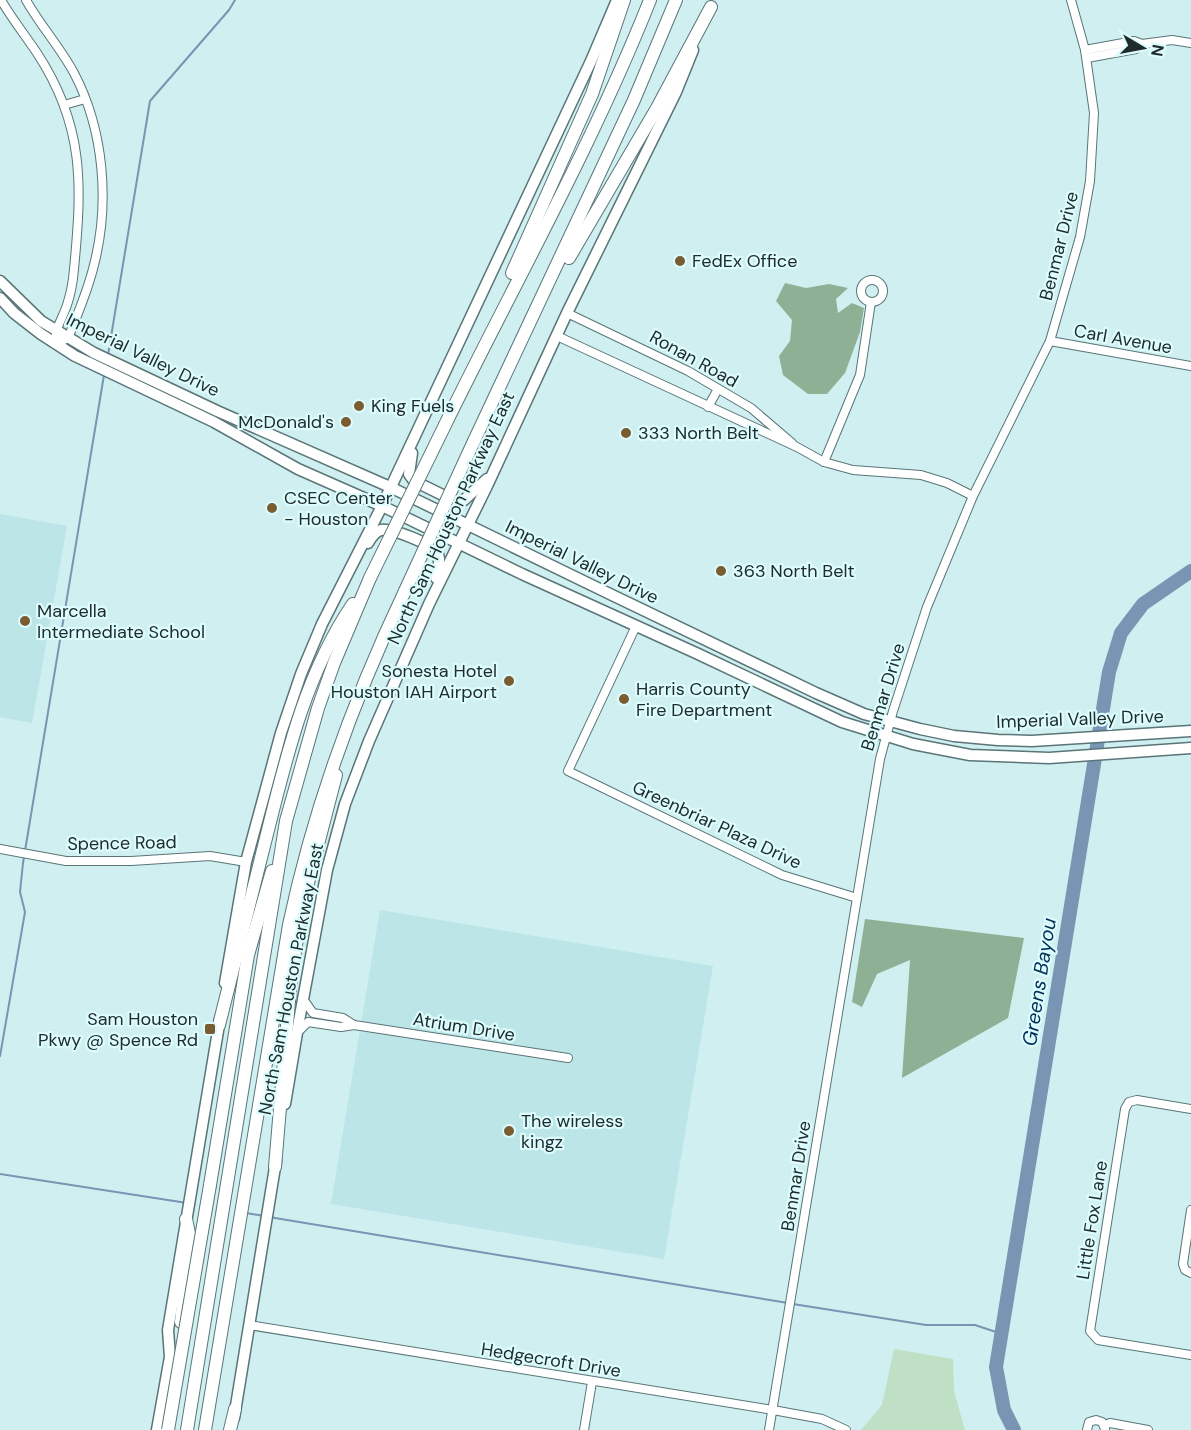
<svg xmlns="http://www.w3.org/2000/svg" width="1191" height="1430" font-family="'DM Sans',sans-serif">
<rect width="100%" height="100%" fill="#cfeff0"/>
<g fill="#bce5e7">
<polygon points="0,514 67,526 32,723 0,717"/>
<polygon points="380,910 713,966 664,1259 331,1204"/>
</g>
<polygon fill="#c0e0c6" points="894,1349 953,1359 954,1391 965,1430 861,1430 882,1405"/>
<g fill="#8eb195">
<polygon points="785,283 806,288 829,284 848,288 836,299 838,313 852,303 864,308 860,332 845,373 827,394 808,394 783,375 779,356 790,341 792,320 776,301"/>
<polygon points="865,919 1024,938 1008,1018 902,1078 910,960 877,974 862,1007 852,1002"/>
</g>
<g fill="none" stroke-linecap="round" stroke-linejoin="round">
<g stroke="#7895b3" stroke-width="2">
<polyline points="108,355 150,101 229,10 235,0"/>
<polyline points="0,1056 25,912 20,892 23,863 104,375"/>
<polyline points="0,1174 187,1203"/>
<polyline points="246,1213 264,1216"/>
<polyline points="269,1217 788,1303"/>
<polyline points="793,1304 926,1325 975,1325 1002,1334"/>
</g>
<polyline stroke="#7895b3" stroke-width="14" points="1014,1430 1004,1410 996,1367 1109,672 1121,633 1143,604 1191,571"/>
<defs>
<g id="minor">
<path d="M1,0C12,19 25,35 37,53C85,126 82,186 74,269C73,282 71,293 67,305C62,320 55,327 55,344L68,338C78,314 88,290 94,265C110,203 104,130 74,73C60,47 40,25 26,0"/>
<polyline points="1142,44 1172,40 1191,43"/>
<polyline points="1085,50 1134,41 1142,44 1136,49 1087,58"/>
<polyline points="64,105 85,99"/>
<circle cx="872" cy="291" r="11"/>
<polyline points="567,313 688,371 751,408 792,443"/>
<polyline points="557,336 797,447 824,462 853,470 921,475 947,483 973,496"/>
<polyline points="1050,341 1191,366"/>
<polyline points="708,407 718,389"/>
<polyline points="824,462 860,375 871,302"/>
<polyline points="636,626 568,771 782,875 857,898"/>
<polyline points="0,849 66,861 131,861 210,856 246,862"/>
<polyline points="303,999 313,1013 343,1018 354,1025"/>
<polyline points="298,1032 308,1022 341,1027 354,1025 568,1058"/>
<polyline points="1191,1109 1137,1100 1129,1102 1125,1109 1090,1331 1098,1340 1191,1355"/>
<polyline points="1191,1210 1183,1264 1185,1270 1191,1273"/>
<polyline points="249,1325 773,1410 822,1419 846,1430"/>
<polyline points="1104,1425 1110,1423 1148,1430"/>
<polyline points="584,1430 592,1382"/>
<polyline points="769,1430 880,759 893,711 927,607 973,496 1050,341 1080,237 1090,181 1094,113 1085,50 1071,0"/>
<polyline points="1087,1430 1089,1422 1096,1420 1102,1422 1105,1429"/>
</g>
<g id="major">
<polyline points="0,281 41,321 94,353 217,411 390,487 612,595 816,693 864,714 920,729 954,736 998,740 1032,741 1191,731"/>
<polyline points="0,298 14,313 41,334 75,356 214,422 298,469 382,506 522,574 696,653 842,722 913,744 970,755 1049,758 1191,748"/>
<polyline points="412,453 409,474 414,481 457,502 464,500 487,479"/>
<path d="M368,543C371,538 374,532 381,530C392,528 433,544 438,554C441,562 438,570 436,578"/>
<polyline points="225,983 246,862 281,733 301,674 322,624 382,506 591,61 617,0"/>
<polyline points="285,1104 299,1021 327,870 345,804 369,741 429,604 487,486 567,313 676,92 693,50"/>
<polyline points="234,1418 276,1161"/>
<polyline points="157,1430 170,1357 168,1330 220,1019"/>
</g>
<g id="highway">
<polyline points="569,258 657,108 711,7"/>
<polyline points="512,273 592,94 624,0"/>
<path d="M445,425C514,284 592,146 650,0"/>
<polyline points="474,441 634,100 676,0"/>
<path d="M219,1025C235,961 251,898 267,834C287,754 306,673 353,604"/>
<polyline points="275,1167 291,978 302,906 336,775"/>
<polyline points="210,1185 248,955 272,871"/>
<polyline points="181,1322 190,1238 186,1219"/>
<polyline points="187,1430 286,821 318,708 334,663 370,578"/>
<path d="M205,1430L289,925C314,807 353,700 405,591"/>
<polyline points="230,1430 235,1409"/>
</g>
</defs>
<use href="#minor" stroke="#597577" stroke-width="10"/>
<use href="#major" stroke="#597577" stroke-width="13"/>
<use href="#highway" stroke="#597577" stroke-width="14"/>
<use href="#minor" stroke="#fff" stroke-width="8"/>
<use href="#major" stroke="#fff" stroke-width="10"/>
<use href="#highway" stroke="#fff" stroke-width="12"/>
<defs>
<g id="highway-bridge">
<polyline points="370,578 445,425"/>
<polyline points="405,591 474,441"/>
<polyline points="168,1430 210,1185"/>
</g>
</defs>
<use href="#highway-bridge" stroke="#597577" stroke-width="14" stroke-linecap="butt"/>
<use href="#highway-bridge" stroke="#fff" stroke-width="12"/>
</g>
<g fill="#795c30" stroke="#ddfcfd" stroke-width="2">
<circle cx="680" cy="261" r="6"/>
<circle cx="359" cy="406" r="6"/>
<circle cx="346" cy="422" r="6"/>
<circle cx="626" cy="433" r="6"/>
<circle cx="272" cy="508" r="6"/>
<circle cx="721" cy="571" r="6"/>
<circle cx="25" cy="621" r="6"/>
<circle cx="509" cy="681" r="6"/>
<circle cx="624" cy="699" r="6"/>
<rect x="204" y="1023" width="12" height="12" rx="3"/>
<circle cx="509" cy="1131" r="6"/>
</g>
<g text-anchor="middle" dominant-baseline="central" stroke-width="4.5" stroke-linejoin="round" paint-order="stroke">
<g font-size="18" fill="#202c2c" stroke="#ddfcfd">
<text transform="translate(1059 246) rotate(-76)">Benmar Drive</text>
<text transform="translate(1123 339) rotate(10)">Carl Avenue</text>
<text transform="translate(143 355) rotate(26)">Imperial Valley Drive</text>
<text transform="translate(694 359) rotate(29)">Ronan Road</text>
<text transform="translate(451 518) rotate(-65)">North Sam Houston Parkway East</text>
<text transform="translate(582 562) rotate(26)">Imperial Valley Drive</text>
<text transform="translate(883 697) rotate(-73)">Benmar Drive</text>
<text transform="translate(1080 719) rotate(-2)">Imperial Valley Drive</text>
<text transform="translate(717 825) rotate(25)">Greenbriar Plaza Drive</text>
<text transform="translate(122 843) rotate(-1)">Spence Road</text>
<text transform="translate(291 979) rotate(-79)">North Sam Houston Parkway East</text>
<text transform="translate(464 1027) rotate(9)">Atrium Drive</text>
<text transform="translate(796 1176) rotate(-81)">Benmar Drive</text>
<text transform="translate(1092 1220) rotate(-81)">Little Fox Lane</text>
<text transform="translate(551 1360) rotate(9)">Hedgecroft Drive</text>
</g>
<g font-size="18" fill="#202c2c" stroke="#ddfcfd" text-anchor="start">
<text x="692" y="261">FedEx Office</text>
<text x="371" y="406">King Fuels</text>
<text x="334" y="422" text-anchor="end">McDonald's</text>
<text x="638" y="433">333 North Belt</text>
<text x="284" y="498">CSEC Center<tspan x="284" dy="21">- Houston</tspan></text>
<text x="733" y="571">363 North Belt</text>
<text x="37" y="611">Marcella<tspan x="37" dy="21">Intermediate School</tspan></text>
<text x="497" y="671" text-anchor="end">Sonesta Hotel<tspan x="497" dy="21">Houston IAH Airport</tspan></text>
<text x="636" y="689">Harris County<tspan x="636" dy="21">Fire Department</tspan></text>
<text x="198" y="1019" text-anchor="end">Sam Houston<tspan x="198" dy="21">Pkwy @ Spence Rd</tspan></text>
<text x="521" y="1121">The wireless<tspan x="521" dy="21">kingz</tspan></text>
</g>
<g font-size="20" font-style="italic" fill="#003159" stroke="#ddfcfd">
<text transform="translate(1039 982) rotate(-81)">Greens Bayou</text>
</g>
</g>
<g transform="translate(1143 48) rotate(100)" stroke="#ddfcfd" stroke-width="4.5" paint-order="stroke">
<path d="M0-4.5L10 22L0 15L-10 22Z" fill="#202c2c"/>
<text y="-9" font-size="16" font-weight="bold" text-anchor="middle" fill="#202c2c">N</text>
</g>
</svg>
